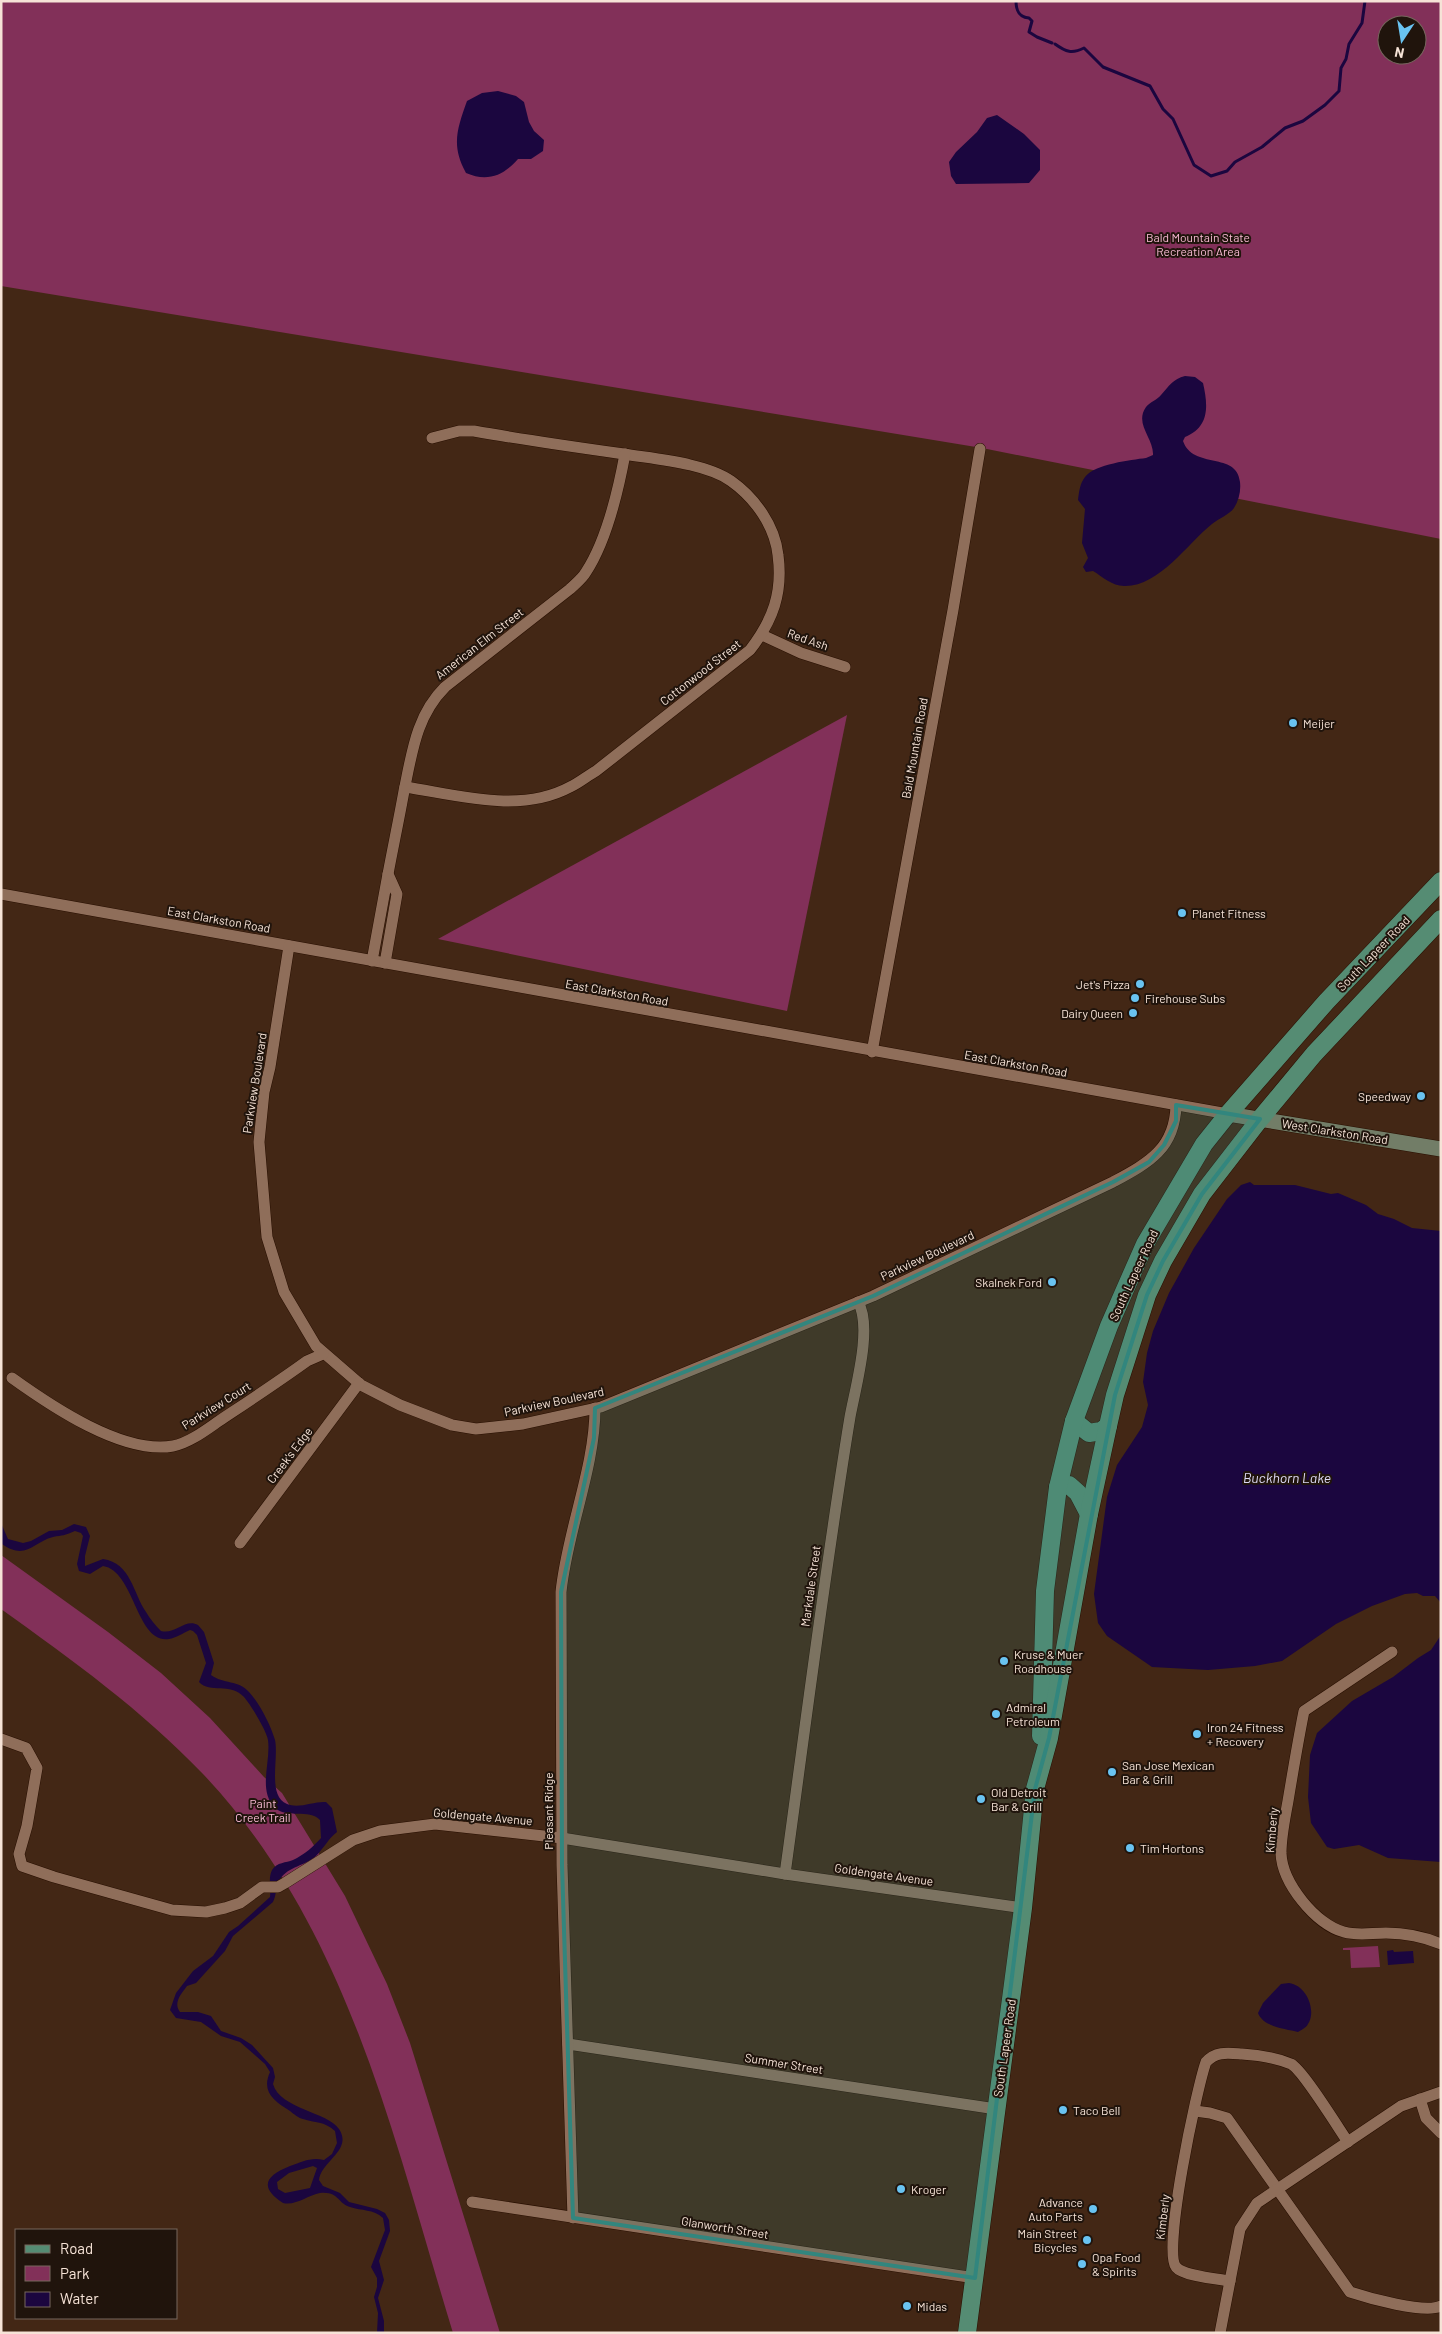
<svg xmlns="http://www.w3.org/2000/svg" width="1442" height="2334" font-family="Barlow,sans-serif">
<rect width="100%" height="100%" fill="#432715"/>
<g fill="#823059" fill-rule="evenodd">
<path d="M1,1H1441V539L982,448L1,286ZM1387,25H1417V55H1387Z"/>
<polygon points="847,715 787,1011 438,939"/>
<path d="M1,1555L108,1632L161,1673L210,1718L264,1777L282,1793L345,1896L387,1984L410,2043L500,2333H453C393,2137 348,1927 203,1774C142,1710 72,1660 1,1609Z"/>
<polygon points="1378,1946 1380,1967 1351,1968 1350,1950 1343,1950 1343,1948"/>
</g>
<g fill="#1b063f" fill-rule="evenodd">
<path d="M498,91L516,96L524,102L529,122L534,131L544,140L543,151L531,159H518C503,176 487,182 466,173C451,146 457,129 467,101L482,93Z"/>
<polygon points="997,115 1024,134 1040,150 1040,170 1029,183 956,184 951,176 949,162 956,152 977,132 987,118"/>
<path d="M1185,376L1195,377L1203,383C1208,405 1210,427 1185,437L1183,441C1193,470 1237,451 1240,482C1241,491 1239,500 1234,508C1229,515 1219,518 1212,524C1187,544 1159,587 1124,586C1112,586 1103,577 1093,571L1086,572L1083,567L1088,558L1082,543L1085,509L1078,500C1079,492 1080,483 1085,477C1095,464 1131,460 1146,458L1153,455C1154,438 1134,424 1146,407C1150,402 1157,400 1161,395C1169,386 1173,379 1185,376Z"/>
<polygon points="1250,1182 1254,1185 1295,1185 1331,1194 1338,1193 1366,1205 1378,1214 1394,1219 1412,1228 1441,1231 1441,1603 1435,1596 1423,1596 1417,1593 1405,1594 1372,1606 1336,1624 1282,1661 1255,1666 1208,1670 1152,1667 1107,1636 1098,1623 1094,1594 1107,1497 1117,1465 1142,1427 1148,1405 1143,1382 1147,1353 1153,1331 1169,1293 1194,1248 1227,1199 1241,1185"/>
<path d="M1,1523L8,1539L23,1543L31,1541L49,1531L62,1530L74,1524L86,1527L90,1536L85,1556V1566L103,1559C131,1563 133,1593 146,1612C150,1619 156,1626 161,1631C175,1635 185,1618 198,1625L204,1632L214,1663L211,1675C223,1684 239,1680 249,1692C260,1704 270,1724 275,1740C279,1758 267,1796 287,1804C299,1809 314,1801 326,1802L332,1808L337,1832C328,1839 324,1848 316,1856C305,1866 289,1866 280,1879C275,1887 277,1894 273,1902L233,1936L225,1951L196,1983L187,1986C181,1994 173,2003 180,2012H198L211,2016L221,2031L241,2038L252,2045L273,2068L275,2077L273,2084C280,2109 328,2112 339,2129C353,2150 321,2161 319,2180L323,2186L340,2193L349,2202L377,2209L385,2213L389,2220L390,2231L379,2261L384,2280L378,2298L384,2321V2333H377L378,2313L374,2297L377,2287V2278L371,2267L385,2230L383,2218C373,2209 362,2211 350,2207C338,2204 339,2191 320,2193C308,2195 296,2206 283,2203C259,2187 265,2176 290,2166C303,2162 310,2157 324,2160L332,2154L337,2143L335,2131C324,2121 315,2123 303,2119C298,2118 294,2114 290,2111C274,2101 261,2092 270,2072L265,2064L240,2042L221,2036L201,2022L176,2018L170,2010L176,1993L193,1971L213,1956L229,1932L238,1926L270,1897C271,1889 268,1878 272,1870C277,1862 286,1863 293,1860C304,1855 314,1846 321,1838L320,1820C309,1808 287,1820 274,1807C258,1789 271,1762 268,1740C266,1730 251,1705 244,1697C230,1682 210,1694 199,1682L206,1663L197,1635L193,1631L190,1630C183,1633 176,1638 169,1639C136,1644 135,1571 103,1566L90,1574L79,1571L77,1564L83,1536L81,1533L75,1531C64,1536 63,1535 53,1537C33,1542 26,1561 2,1544ZM313,2166L317,2168L310,2188L285,2193L278,2189L277,2182L289,2173Z"/>
<polygon points="1441,1635 1441,1862 1388,1858 1359,1845 1334,1849 1327,1847 1311,1823 1308,1797 1310,1755 1317,1733 1352,1701 1393,1677 1418,1658 1431,1650"/>
<polygon points="1393,1950 1394,1952 1413,1951 1414,1963 1388,1965 1387,1951"/>
<path d="M1289,1983C1306,1985 1317,2010 1308,2024C1306,2028 1301,2030 1298,2032C1286,2029 1263,2027 1258,2013L1263,2003L1281,1984Z"/>
</g>
<g fill="none" stroke-linecap="round" stroke-linejoin="round">
<g stroke="#1b063f" stroke-width="3">
<path d="M1016,1C1016,11 1019,17 1029,18L1032,21L1029,32L1037,37L1052,43"/>
<path d="M1055,44C1066,52 1072,54 1084,48L1103,67L1150,86L1163,109L1173,119L1194,165L1211,176L1227,171L1235,162L1262,147L1285,128L1303,121L1325,105L1339,91L1341,68L1346,59L1349,44L1362,23L1365,1"/>
</g>
<defs>
<g id="street">
<polyline points="762,635 801,653 845,667"/>
<path d="M405,787C458,795 520,814 570,787C579,783 587,776 596,771L750,650C773,620 783,593 778,555C775,526 755,498 731,481C706,463 654,459 624,454C574,447 524,440 474,431H459L432,438"/>
<path d="M388,874C393,847 399,819 404,791C412,753 416,716 445,687L570,589C575,584 582,579 586,572C607,540 618,492 625,454"/>
<polyline points="1,894 1228,1114"/>
<path d="M289,946L270,1067L264,1092L259,1142L267,1237L284,1292L316,1346L361,1385L400,1405L452,1425L476,1429L523,1424L601,1407L873,1296L1113,1182C1148,1163 1175,1149 1176,1105"/>
<polyline points="372,961 388,874 397,894 385,963"/>
<polyline points="872,1052 953,610 980,449"/>
<path d="M12,1378C51,1406 123,1455 173,1446C189,1443 206,1430 219,1421C249,1401 278,1382 307,1361L323,1354"/>
<polyline points="240,1543 359,1383"/>
<path d="M1392,1652L1304,1711C1298,1741 1293,1771 1288,1801C1285,1818 1281,1836 1281,1853C1282,1883 1316,1925 1344,1932C1358,1936 1371,1933 1386,1933C1406,1933 1422,1936 1441,1944"/>
<polyline points="1,1739 26,1748 37,1768 27,1826 19,1854 22,1866 54,1877 172,1910 206,1912 225,1908 240,1903 262,1887 278,1887 285,1883 353,1840 380,1831 435,1824 562,1838 785,1874 1023,1908"/>
<path d="M785,1874C806,1722 825,1569 850,1417C855,1389 873,1327 858,1302"/>
<polyline points="568,2044 996,2109"/>
<polyline points="1420,2099 1426,2118 1441,2133"/>
<path d="M1195,2111L1210,2113L1227,2118L1350,2292C1368,2298 1425,2314 1441,2306"/>
<polyline points="472,2202 975,2278"/>
<path d="M573,2218L562,1865L561,1592C567,1531 595,1468 595,1408"/>
<path d="M1230,2281C1218,2279 1183,2276 1176,2267C1162,2251 1197,2087 1206,2062C1216,2051 1228,2053 1242,2054C1258,2055 1276,2058 1291,2064C1302,2069 1339,2129 1348,2142"/>
<polyline points="1220,2333 1240,2229 1257,2203 1401,2106 1441,2092"/>
</g>
<polyline id="secondary" points="1228,1114 1441,1149"/>
<g id="primary">
<polyline points="1074,1421 1089,1433 1101,1431 1108,1426"/>
<polyline points="1058,1487 1069,1485 1078,1493 1089,1514"/>
<polyline points="1041,1736 1045,1591 1058,1487 1074,1421 1109,1326 1145,1244 1204,1144 1228,1114 1326,1002 1441,881"/>
<polyline points="967,2333 1023,1908 1035,1789 1049,1738 1089,1514 1108,1426 1115,1395 1147,1295 1163,1261 1202,1194 1260,1119 1314,1054 1441,919"/>
</g>
</defs>
<use href="#street" stroke="#280f00" stroke-width="12"/>
<use href="#secondary" stroke="#280f00" stroke-width="16"/>
<use href="#primary" stroke="#280f00" stroke-width="19"/>
<use href="#street" stroke="#8f6e5a" stroke-width="11"/>
<use href="#secondary" stroke="#727d67" stroke-width="15"/>
<use href="#primary" stroke="#558c73" stroke-width="18"/>
</g>
<path fill="#32867e" fill-opacity="0.2" stroke="#32867e" stroke-width="4" stroke-linejoin="round" d="M1176,1105L1260,1119L1202,1194L1163,1261L1147,1295L1115,1395L1049,1738L1035,1789L975,2278L573,2218L562,1865L561,1592L594,1438L595,1408L873,1296L1113,1182L1149,1162L1164,1145L1176,1121Z"/>
<g fill="#69c3f1" stroke="#20140c" stroke-width="2">
<circle cx="1293" cy="723" r="5"/>
<circle cx="1182" cy="913" r="5"/>
<circle cx="1140" cy="984" r="5"/>
<circle cx="1135" cy="998" r="5"/>
<circle cx="1133" cy="1013" r="5"/>
<circle cx="1421" cy="1096" r="5"/>
<circle cx="1052" cy="1282" r="5"/>
<circle cx="1004" cy="1661" r="5"/>
<circle cx="996" cy="1714" r="5"/>
<circle cx="1197" cy="1734" r="5"/>
<circle cx="1112" cy="1772" r="5"/>
<circle cx="981" cy="1799" r="5"/>
<circle cx="1130" cy="1848" r="5"/>
<circle cx="1063" cy="2110" r="5"/>
<circle cx="901" cy="2189" r="5"/>
<circle cx="1093" cy="2209" r="5"/>
<circle cx="1087" cy="2240" r="5"/>
<circle cx="1082" cy="2264" r="5"/>
<circle cx="907" cy="2306" r="5"/>
</g>
<g text-anchor="middle" dominant-baseline="central" stroke-width="4" stroke-linejoin="round" paint-order="stroke">
<g font-size="12" fill="#f9bbd5" stroke="#20140c">
<text x="1198" y="237">Bald Mountain State<tspan x="1198" dy="14">Recreation Area</tspan></text>
<text x="263" y="1803">Paint<tspan x="263" dy="14">Creek Trail</tspan></text>
</g>
<g font-size="12" fill="#f6e3d7" stroke="#20140c">
<text transform="translate(808 639) rotate(19)">Red Ash</text>
<text transform="translate(479 643) rotate(-38)">American Elm Street</text>
<text transform="translate(700 672) rotate(-38)">Cottonwood Street</text>
<text transform="translate(914 748) rotate(-80)">Bald Mountain Road</text>
<text transform="translate(219 919) rotate(10)">East Clarkston Road</text>
<text transform="translate(1373 953) rotate(-46)">South Lapeer Road</text>
<text transform="translate(617 992) rotate(10)">East Clarkston Road</text>
<text transform="translate(1016 1063) rotate(10)">East Clarkston Road</text>
<text transform="translate(254 1083) rotate(-81)">Parkview Boulevard</text>
<text transform="translate(1335 1131) rotate(9)">West Clarkston Road</text>
<text transform="translate(927 1255) rotate(-25)">Parkview Boulevard</text>
<text transform="translate(1133 1275) rotate(-65)">South Lapeer Road</text>
<text transform="translate(554 1401) rotate(-12)">Parkview Boulevard</text>
<text transform="translate(216 1405) rotate(-32)">Parkview Court</text>
<text transform="translate(289 1455) rotate(-53)">Creek's Edge</text>
<text transform="translate(810 1586) rotate(-82)">Markdale Street</text>
<text transform="translate(548 1811) rotate(-90)">Pleasant Ridge</text>
<text transform="translate(483 1816) rotate(5)">Goldengate Avenue</text>
<text transform="translate(1271 1830) rotate(-85)">Kimberly</text>
<text transform="translate(884 1874) rotate(8)">Goldengate Avenue</text>
<text transform="translate(1004 2048) rotate(-82)">South Lapeer Road</text>
<text transform="translate(784 2063) rotate(9)">Summer Street</text>
<text transform="translate(1162 2217) rotate(-83)">Kimberly</text>
<text transform="translate(725 2227) rotate(9)">Glanworth Street</text>
</g>
<g font-size="12" fill="#f6e3d7" stroke="#20140c" text-anchor="start">
<text x="1303" y="723">Meijer</text>
<text x="1192" y="913">Planet Fitness</text>
<text x="1130" y="984" text-anchor="end">Jet's Pizza</text>
<text x="1145" y="998">Firehouse Subs</text>
<text x="1123" y="1013" text-anchor="end">Dairy Queen</text>
<text x="1411" y="1096" text-anchor="end">Speedway</text>
<text x="1042" y="1282" text-anchor="end">Skalnek Ford</text>
<text x="1014" y="1654">Kruse &amp; Muer<tspan x="1014" dy="14">Roadhouse</tspan></text>
<text x="1006" y="1707">Admiral<tspan x="1006" dy="14">Petroleum</tspan></text>
<text x="1207" y="1727">Iron 24 Fitness<tspan x="1207" dy="14">+ Recovery</tspan></text>
<text x="1122" y="1765">San Jose Mexican<tspan x="1122" dy="14">Bar &amp; Grill</tspan></text>
<text x="991" y="1792">Old Detroit<tspan x="991" dy="14">Bar &amp; Grill</tspan></text>
<text x="1140" y="1848">Tim Hortons</text>
<text x="1073" y="2110">Taco Bell</text>
<text x="911" y="2189">Kroger</text>
<text x="1083" y="2202" text-anchor="end">Advance<tspan x="1083" dy="14">Auto Parts</tspan></text>
<text x="1077" y="2233" text-anchor="end">Main Street<tspan x="1077" dy="14">Bicycles</tspan></text>
<text x="1092" y="2257">Opa Food<tspan x="1092" dy="14">&amp; Spirits</tspan></text>
<text x="917" y="2306">Midas</text>
</g>
<g font-size="14" font-style="italic" fill="#ddd9f5" stroke="#20140c">
<text x="1287" y="1477">Buckhorn Lake</text>
</g>
</g>
<rect width="1442" height="2334" fill="none" stroke="#f6e3d7" stroke-width="5"/>
<rect x="15" y="2229" width="162" height="90" fill="#20140c" stroke="#76675d"/>
<rect x="25" y="2245" width="25" height="8" fill="#558c73" stroke="#76675d"/>
<text x="60" y="2254" font-size="15" fill="#f6e3d7">Road</text>
<rect x="25" y="2266" width="25" height="15" fill="#823059" stroke="#76675d"/>
<text x="60" y="2279" font-size="15" fill="#f6e3d7">Park</text>
<rect x="25" y="2292" width="25" height="15" fill="#1b063f" stroke="#76675d"/>
<text x="60" y="2304" font-size="15" fill="#f6e3d7">Water</text>
<g transform="translate(1402 40) rotate(192)"><circle r="24" fill="#20140c" stroke="#76675d"/>
<path d="M0-4L9 19L0 12L-9 19Z" fill="#69c3f1"/>
<text y="-8" font-size="14" font-weight="bold" text-anchor="middle" fill="#f6e3d7">N</text>
</g>
</svg>
